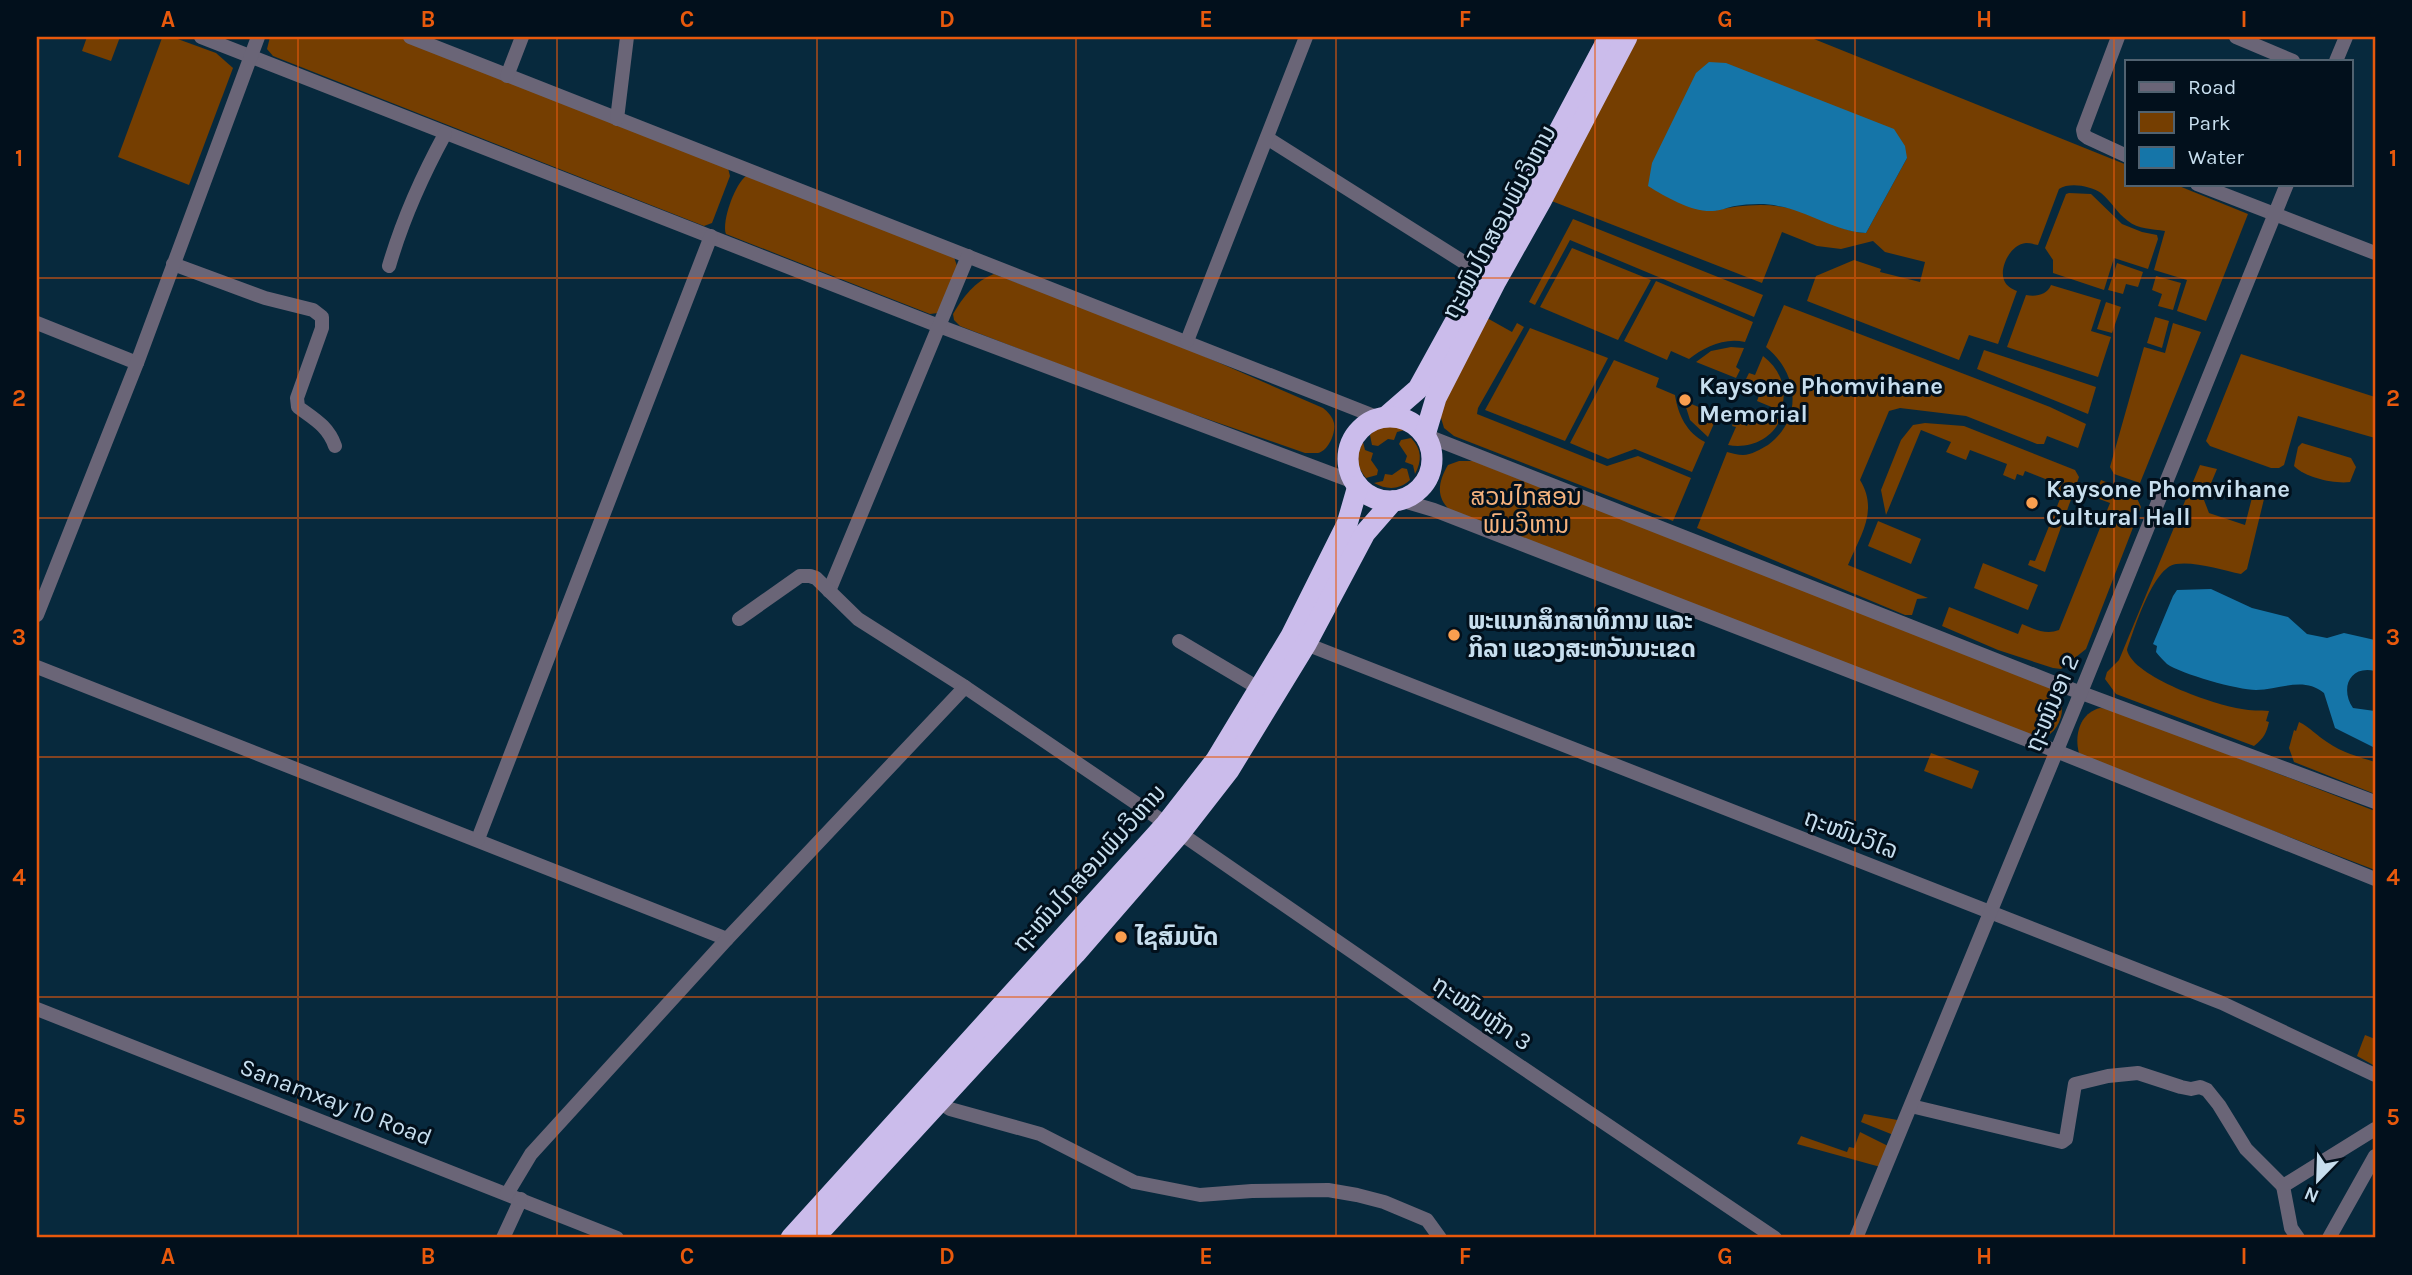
<svg xmlns="http://www.w3.org/2000/svg" width="2412" height="1275" font-family="Karla,'Noto Sans Lao',sans-serif">
<rect width="100%" height="100%" fill="#07293d"/>
<g fill="#753e01" fill-rule="evenodd">
<polygon points="87,37 120,37 111,61 82,51"/>
<polygon points="270,37 399,37 728,168 730,176 712,223 704,226 273,56 267,49"/>
<path d="M1635,37H1809L2127,165V184H2174L2248,214L2206,321L2177,311L2187,280L2154,270L2165,231C2152,229 2138,229 2128,221C2117,213 2111,201 2101,193C2090,186 2070,182 2059,189L2038,245C2034,244 2030,243 2026,243C2011,244 1999,267 2004,280C2006,286 2012,289 2017,291L1998,344L1969,335L1959,360L1807,301L1816,276L1854,260L1881,269L1880,272L1920,282L1925,262L1885,252L1873,241L1841,249L1817,246L1782,232L1762,283L1549,200ZM1907,158L1866,233C1844,232 1825,220 1805,212C1774,202 1744,204 1713,211Z"/>
<polygon points="162,38 175,38 216,53 233,68 189,185 118,157"/>
<path d="M748,175L954,257L957,266L938,313L930,314L726,234C721,222 736,180 748,175Z"/>
<polygon points="2069,193 2091,194 2122,224 2142,232 2157,235 2158,239 2148,269 2114,258 2104,290 2053,273 2053,260 2045,248 2066,194"/>
<polygon points="1573,219 1763,295 1754,317 1570,240 1535,305 1529,302"/>
<polygon points="1572,248 1651,280 1618,340 1540,307"/>
<polygon points="2117,263 2143,272 2138,287 2126,284 2123,294 2108,290"/>
<path d="M994,274L1160,337L1323,408C1328,412 1332,416 1334,423C1336,432 1329,450 1318,453C1317,453 1306,453 1305,453L1138,395L960,326L954,320L953,314C963,297 975,281 994,274Z"/>
<polygon points="2156,276 2181,283 2173,310 2158,306 2162,294 2152,290"/>
<path d="M1656,281L1753,322L1745,342C1725,337 1704,347 1689,359L1671,351L1667,360L1624,341Z"/>
<path d="M2051,285L2101,300L2091,331L2111,337L2098,377L2007,347L2026,295C2036,297 2047,295 2051,285Z"/>
<polygon points="2106,302 2121,307 2112,333 2097,329"/>
<path d="M1784,305L2050,407L2086,424L2078,448L2047,436L2044,444H2037L1966,416L1900,408L1889,411L1860,480C1879,511 1860,536 1848,565L1928,598L1917,599L1912,615H1905L1697,528L1727,452C1732,453 1738,455 1743,455C1751,455 1761,449 1768,445C1804,418 1798,373 1766,347Z"/>
<polygon points="2155,317 2169,321 2162,348 2147,343"/>
<polygon points="1487,318 1512,332 1517,323 1524,327 1478,408 1477,414 1607,466 1638,456 1691,478 1673,521 1454,436 1444,428 1439,411"/>
<polygon points="2173,323 2201,332 2140,483 2114,474 2110,467 2144,347 2165,353"/>
<polygon points="1530,328 1608,358 1565,441 1485,410"/>
<polygon points="1731,347 1744,348 1736,367 1740,370 1736,378 1696,362 1711,351"/>
<polygon points="1984,350 2096,387 2088,414 1977,369"/>
<polygon points="2241,354 2375,397 2375,438 2298,416 2284,465 2279,468 2271,468 2210,446 2206,441"/>
<path d="M1763,356C1781,370 1788,389 1781,411L1757,401L1762,388L1745,381L1749,373L1755,375Z"/>
<path d="M1614,360L1659,378L1656,387L1675,395C1678,415 1687,433 1705,442L1692,472L1635,449L1608,459L1570,443Z"/>
<polygon points="1684,401 1723,417 1722,421 1716,419 1708,437 1690,420"/>
<path d="M1754,409L1780,420C1771,440 1749,449 1728,445L1736,427L1732,426L1734,421L1747,426Z"/>
<polygon points="1925,423 1964,426 2075,470 2079,477 2045,572 2028,565 2030,560 2035,561 2062,494 2056,491 2058,484 2025,471 2023,476 2017,474 2015,480 2003,475 2007,464 1970,450 1966,460 1946,452 1951,442 1921,430 1886,515 1881,490 1901,440 1913,425"/>
<path d="M1393,425L1405,430L1397,432L1394,440L1388,439L1378,446L1372,445L1370,435C1376,428 1384,426 1393,425Z"/>
<path d="M1411,438C1422,449 1422,461 1415,474L1413,465L1405,462L1407,456L1399,444L1401,440Z"/>
<path d="M1363,442L1365,450L1373,453L1371,460L1378,470L1377,475L1366,478C1356,466 1356,455 1363,442Z"/>
<path d="M2302,443L2351,458L2356,467L2350,482C2334,484 2306,478 2294,466L2298,447Z"/>
<path d="M1459,461H1474L2055,689C2069,705 2061,731 2042,739L1452,512C1435,498 1438,482 1448,465Z"/>
<path d="M2200,465L2217,469L2204,500L2209,513L2245,525L2256,482L2262,487L2264,499L2247,569L2241,574C2223,570 2194,561 2176,564C2153,567 2134,630 2127,650C2133,677 2215,705 2242,709C2250,711 2260,710 2269,711L2266,721L2269,722C2266,734 2264,738 2254,746L2116,694L2105,679L2107,672L2119,660Z"/>
<path d="M1402,468L1407,469L1410,480C1399,490 1387,490 1374,483L1383,481L1385,474L1392,475Z"/>
<path d="M2101,480L2135,494L2141,507L2086,649L2061,669L2053,668L1998,650L1942,626L1949,607L2018,634L2022,624C2034,629 2046,635 2059,630L2110,503L2094,497Z"/>
<polygon points="1878,521 1921,539 1911,564 1868,546"/>
<polygon points="1983,563 2038,585 2028,610 1974,588"/>
<path d="M2100,708L2111,709L2375,811V870L2087,759L2079,753C2074,735 2080,713 2100,708Z"/>
<path d="M2299,722C2310,727 2317,736 2327,742C2341,752 2359,757 2375,762V794L2294,762L2289,748L2294,730L2296,731Z"/>
<polygon points="1931,753 1979,771 1972,789 1924,771"/>
<polygon points="2365,1035 2375,1039 2375,1066 2357,1056"/>
<polygon points="1864,1114 1903,1121 1896,1136 1861,1122"/>
<polygon points="1860,1132 1892,1148 1884,1168 1797,1144 1801,1136 1847,1152 1849,1147 1854,1148"/>
</g>
<g fill="#1575a8">
<path d="M1709,62L1726,63L1894,129L1905,146L1907,158L1866,233C1836,232 1808,211 1778,206C1766,203 1747,204 1735,206C1728,207 1720,211 1713,211C1691,212 1666,197 1648,186L1652,163L1696,73Z"/>
<path d="M2211,589L2252,608L2288,617L2307,634L2327,638L2344,633L2375,640V671C2349,665 2340,689 2353,708L2375,711V748L2335,728L2324,693C2303,676 2280,690 2256,690C2238,690 2181,674 2167,664C2163,660 2159,656 2156,652L2157,646L2153,644L2173,596L2177,590Z"/>
</g>
<g fill="none" stroke-linecap="round" stroke-linejoin="round">
<g stroke="#6a6577" stroke-width="14">
<polyline points="201,37 939,326 1354,482"/>
<polyline points="410,37 1379,418"/>
<polyline points="2118,37 2083,130 2084,135 2088,138 2127,156"/>
<polyline points="2236,37 2293,61"/>
<polyline points="2336,61 2346,37"/>
<polyline points="507,76 522,37"/>
<polyline points="617,119 627,37"/>
<polyline points="1267,138 1481,273"/>
<polyline points="2197,184 2375,253"/>
<path d="M173,264L265,298L313,310L322,317V328L297,398L298,407C314,419 328,426 335,446"/>
<path d="M389,266C403,218 421,178 445,134"/>
<polyline points="37,323 137,363"/>
<polyline points="1187,341 1306,37"/>
<polyline points="1425,435 2052,682 2375,802"/>
<polyline points="1400,500 1434,510 2056,751 2375,879"/>
<polyline points="829,591 968,256"/>
<polyline points="37,615 137,363 258,37"/>
<polyline points="739,619 800,576 810,576 816,578 858,619 965,687 1180,833 1431,1006 1775,1238"/>
<polyline points="1179,641 1260,689"/>
<polyline points="1306,644 2222,1003 2375,1075"/>
<polyline points="37,667 727,939"/>
<polyline points="478,839 711,236"/>
<polyline points="37,1009 617,1238"/>
<polyline points="938,1101 950,1109 1040,1134 1134,1182 1200,1195 1252,1191 1328,1190 1357,1195 1384,1202 1427,1220 1440,1238"/>
<polyline points="1911,1106 2062,1142 2066,1139 2075,1084 2108,1076 2138,1073 2181,1087 2191,1089 2200,1087 2207,1090 2219,1105 2246,1149 2283,1186"/>
<polyline points="507,1194 531,1154 727,939 965,687"/>
<polyline points="503,1238 521,1199"/>
<polyline points="1856,1238 2081,692 2287,184"/>
<polyline points="2298,1238 2291,1228 2283,1186 2375,1129"/>
<polyline points="2329,1238 2375,1156"/>
</g>
<g stroke="#cbbceb" stroke-width="21">
<polyline points="1387,416 1418,389 1526,193 1609,37"/>
<circle cx="1390" cy="459" r="42"/>
<polyline points="1425,435 1436,398 1496,281 1541,201 1627,37"/>
<polyline points="791,1238 1166,824 1216,760 1291,636 1347,524 1358,486"/>
<polyline points="814,1238 1075,954 1180,833 1229,770 1306,644 1365,533 1393,501"/>
</g>
</g>
<path fill="none" stroke="#e8590c" stroke-width="2" stroke-opacity="0.55" d="M298,37V1238M557,37V1238M817,37V1238M1076,37V1238M1336,37V1238M1595,37V1238M1855,37V1238M2114,37V1238M37,278H2375M37,518H2375M37,757H2375M37,997H2375"/>
<g fill="#fa9f4f" stroke="#02101c" stroke-width="2.5">
<circle cx="1685" cy="400" r="7"/>
<circle cx="2032" cy="503" r="7"/>
<circle cx="1454" cy="635" r="7"/>
<circle cx="1121" cy="937" r="7"/>
</g>
<g text-anchor="middle" dominant-baseline="central" stroke-width="6" stroke-linejoin="round" paint-order="stroke">
<g font-size="24" fill="#c7deee" stroke="#02101c">
<text transform="translate(1499 222) rotate(-62)">ຖະໜົນໄກສອນພົມວິຫານ</text>
<text transform="translate(2052 703) rotate(-67)">ຖະໜົນອາ 2</text>
<text transform="translate(1851 834) rotate(21)">ຖະໜົນວິໄລ</text>
<text transform="translate(1089 868) rotate(-48)">ຖະໜົນໄກສອນພົມວິຫານ</text>
<text transform="translate(1482 1013) rotate(34)">ຖະໜົນຫຼັກ 3</text>
<text transform="translate(336 1102) rotate(21)">Sanamxay 10 Road</text>
</g>
<g font-size="24" font-weight="bold" fill="#c7deee" stroke="#02101c" text-anchor="start">
<text x="1699" y="386">Kaysone Phomvihane<tspan x="1699" dy="28">Memorial</tspan></text>
<text x="2046" y="489">Kaysone Phomvihane<tspan x="2046" dy="28">Cultural Hall</tspan></text>
<text x="1468" y="621">ພະແນກສຶກສາທິການ ແລະ<tspan x="1468" dy="28">ກິລາ ແຂວງສະຫວັນນະເຂດ</tspan></text>
<text x="1135" y="937">ໄຊສົມບັດ</text>
</g>
<g font-size="24" fill="#f6b37e" stroke="#02101c">
<text x="1526" y="497">ສວນໄກສອນ<tspan x="1526" dy="28">ພົມວິຫານ</tspan></text>
</g>
</g>
<rect width="2412" height="1275" fill="none" stroke="#02101c" stroke-width="77"/>
<rect x="2125" y="60" width="228" height="126" fill="#02101c" stroke="#516270" stroke-width="2"/>
<rect x="2139" y="82" width="35" height="10" fill="#6a6577" stroke="#516270" stroke-width="2"/>
<text x="2188" y="94" font-size="21" fill="#c7deee">Road</text>
<rect x="2139" y="112" width="35" height="21" fill="#753e01" stroke="#516270" stroke-width="2"/>
<text x="2188" y="130" font-size="21" fill="#c7deee">Park</text>
<rect x="2139" y="147" width="35" height="21" fill="#1575a8" stroke="#516270" stroke-width="2"/>
<text x="2188" y="164" font-size="21" fill="#c7deee">Water</text>
<g transform="translate(2318 1180) rotate(203)" stroke="#02101c" stroke-width="5" paint-order="stroke">
<path d="M0-5L12 26L0 18L-12 26Z" fill="#c7deee"/>
<text y="-10" font-size="19" font-weight="bold" text-anchor="middle" fill="#c7deee">N</text>
</g>
<rect x="38" y="38" width="2336" height="1198" fill="none" stroke="#e8590c" stroke-width="2.5"/>
<g font-size="23" text-anchor="middle" font-weight="bold" fill="#e8590c">
<text x="168" y="27">A</text>
<text x="428" y="27">B</text>
<text x="687" y="27">C</text>
<text x="947" y="27">D</text>
<text x="1206" y="27">E</text>
<text x="1465" y="27">F</text>
<text x="1725" y="27">G</text>
<text x="1984" y="27">H</text>
<text x="2244" y="27">I</text>
<text x="19" y="166">1</text>
<text x="2393" y="166">1</text>
<text x="19" y="406">2</text>
<text x="2393" y="406">2</text>
<text x="19" y="645">3</text>
<text x="2393" y="645">3</text>
<text x="19" y="885">4</text>
<text x="2393" y="885">4</text>
<text x="19" y="1125">5</text>
<text x="2393" y="1125">5</text>
<text x="168" y="1264">A</text>
<text x="428" y="1264">B</text>
<text x="687" y="1264">C</text>
<text x="947" y="1264">D</text>
<text x="1206" y="1264">E</text>
<text x="1465" y="1264">F</text>
<text x="1725" y="1264">G</text>
<text x="1984" y="1264">H</text>
<text x="2244" y="1264">I</text>
</g>
</svg>
